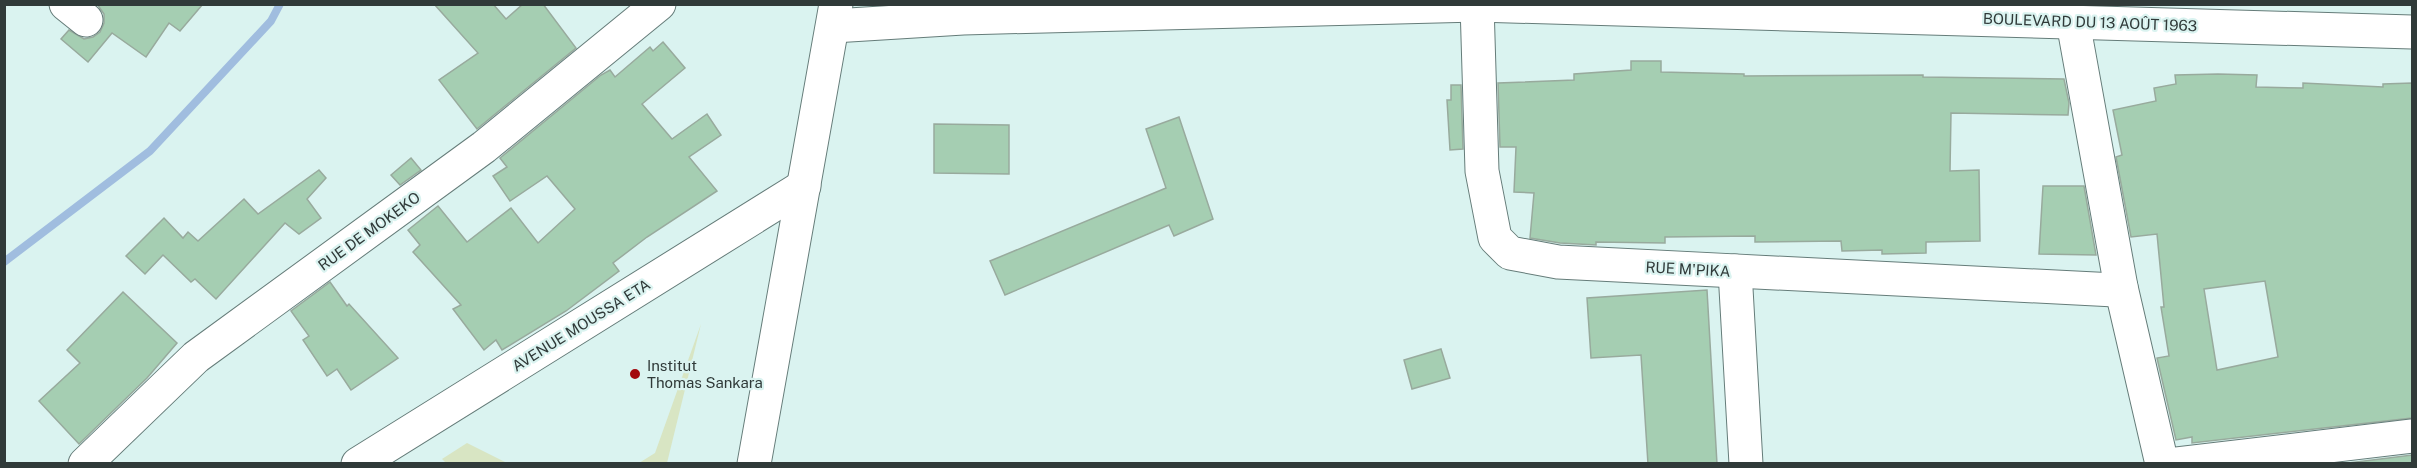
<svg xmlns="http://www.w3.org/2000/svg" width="2417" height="468" font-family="'Public Sans',sans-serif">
<rect width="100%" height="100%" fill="#daf3f0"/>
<g fill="#d8e5c3">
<polygon points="701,324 667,463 639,463 655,453"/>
<polygon points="467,443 507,463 446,463 442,459"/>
</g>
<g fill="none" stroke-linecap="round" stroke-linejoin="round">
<polyline stroke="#a0bddf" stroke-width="8" points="4,262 150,151 271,21 280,4"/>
</g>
<g fill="#a5ceb2" stroke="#98aa9d" stroke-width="1.5" fill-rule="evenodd">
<polygon points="97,4 203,4 180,31 169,23 146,57 112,33 88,62 61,39 69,30 84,39 93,37 100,32 104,23 104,14"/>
<polygon points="434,4 493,4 506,19 523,4 543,4 576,48 477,129 439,80 478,53"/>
<polygon points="663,42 685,68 642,104 672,139 707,114 721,135 689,157 717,191 647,237 613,263 619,271 566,311 502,350 496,340 484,350 453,309 461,305 413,252 420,245 408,230 438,206 467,242 511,208 538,243 575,209 547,176 510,201 493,176 507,167 500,158 601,75 610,70 615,77 650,47 653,51"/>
<polygon points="1631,61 1661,61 1661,72 1744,74 1744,76 1923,75 1923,77 2064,79 2069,103 2068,115 1951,113 1950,171 1979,170 1980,241 1926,242 1926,253 1882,254 1882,250 1842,251 1841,241 1755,242 1755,236 1665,237 1665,243 1596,242 1596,245 1560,243 1530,238 1534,193 1514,192 1516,147 1500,147 1498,83 1574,80 1574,74 1631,70"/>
<path d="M2218,74L2257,75L2256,87L2303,88V83L2383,87V84L2412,83V418L2192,443V437L2176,440L2157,358L2169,356L2161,307H2164L2157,234L2131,237L2116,157L2122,155L2113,110L2156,101L2154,88L2176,84L2175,75ZM2265,281L2278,357L2217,370L2204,289Z"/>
<polygon points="1451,85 1461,85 1463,149 1450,150 1447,100 1451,100"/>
<polygon points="1179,117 1213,219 1174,236 1169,225 1005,295 990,261 1166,188 1146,129"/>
<polygon points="934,124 1009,125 1009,174 934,173"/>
<polygon points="411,158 421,170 400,185 391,175"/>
<polygon points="319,170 326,178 307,199 321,218 299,234 285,223 216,299 195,279 191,282 163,255 145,274 126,256 164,218 183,238 188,232 198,241 244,199 258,214"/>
<polygon points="2043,186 2084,186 2096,255 2039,254"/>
<polygon points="330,282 347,306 349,304 398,358 351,390 337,369 327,376 303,340 309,336 291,311"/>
<polygon points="1707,290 1717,464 1648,464 1641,355 1591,358 1587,298"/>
<polygon points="123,292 177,343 147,378 79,444 39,401 80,363 67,350"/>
<polygon points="1441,349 1450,378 1412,389 1404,360"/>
<polygon points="2412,455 2412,464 2340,464"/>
</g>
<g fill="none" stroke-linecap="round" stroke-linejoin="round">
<defs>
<g id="minor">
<polyline points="66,4 86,20"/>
<polyline points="1477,4 1482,171 1495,238 1510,253 1558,262 2115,290 2121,287"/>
<polyline points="2073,22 2121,287 2162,464"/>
<polyline points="833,26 963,18 1477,5 2412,32"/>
<polyline points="1735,271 1746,464"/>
<polyline points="85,464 196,357 484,147 659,4"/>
<polyline points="358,464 804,186"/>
<polyline points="754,464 836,4"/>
<polyline points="2177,464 2412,436"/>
</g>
</defs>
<use href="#minor" stroke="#657c79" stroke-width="35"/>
<use href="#minor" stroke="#fff" stroke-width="33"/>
</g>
<circle fill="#a3090e" stroke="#daf3f0" stroke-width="2" cx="635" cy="374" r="6"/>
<g text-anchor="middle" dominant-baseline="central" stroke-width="4.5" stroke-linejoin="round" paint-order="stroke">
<g font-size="15" fill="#303a39" stroke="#daf3f0">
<text transform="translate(2090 22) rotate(2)">BOULEVARD DU 13 AOÛT 1963</text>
<text transform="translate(369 231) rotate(-36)">RUE DE MOKEKO</text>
<text transform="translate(1688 269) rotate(3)">RUE M'PIKA</text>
<text transform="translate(581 325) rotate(-32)">AVENUE MOUSSA ETA</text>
</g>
<g font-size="15" fill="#303a39" stroke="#daf3f0" text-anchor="start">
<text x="647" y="365">Institut<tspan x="647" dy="17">Thomas Sankara</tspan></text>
</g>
</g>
<rect width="2417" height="468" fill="none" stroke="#303a39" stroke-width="12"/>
</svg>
